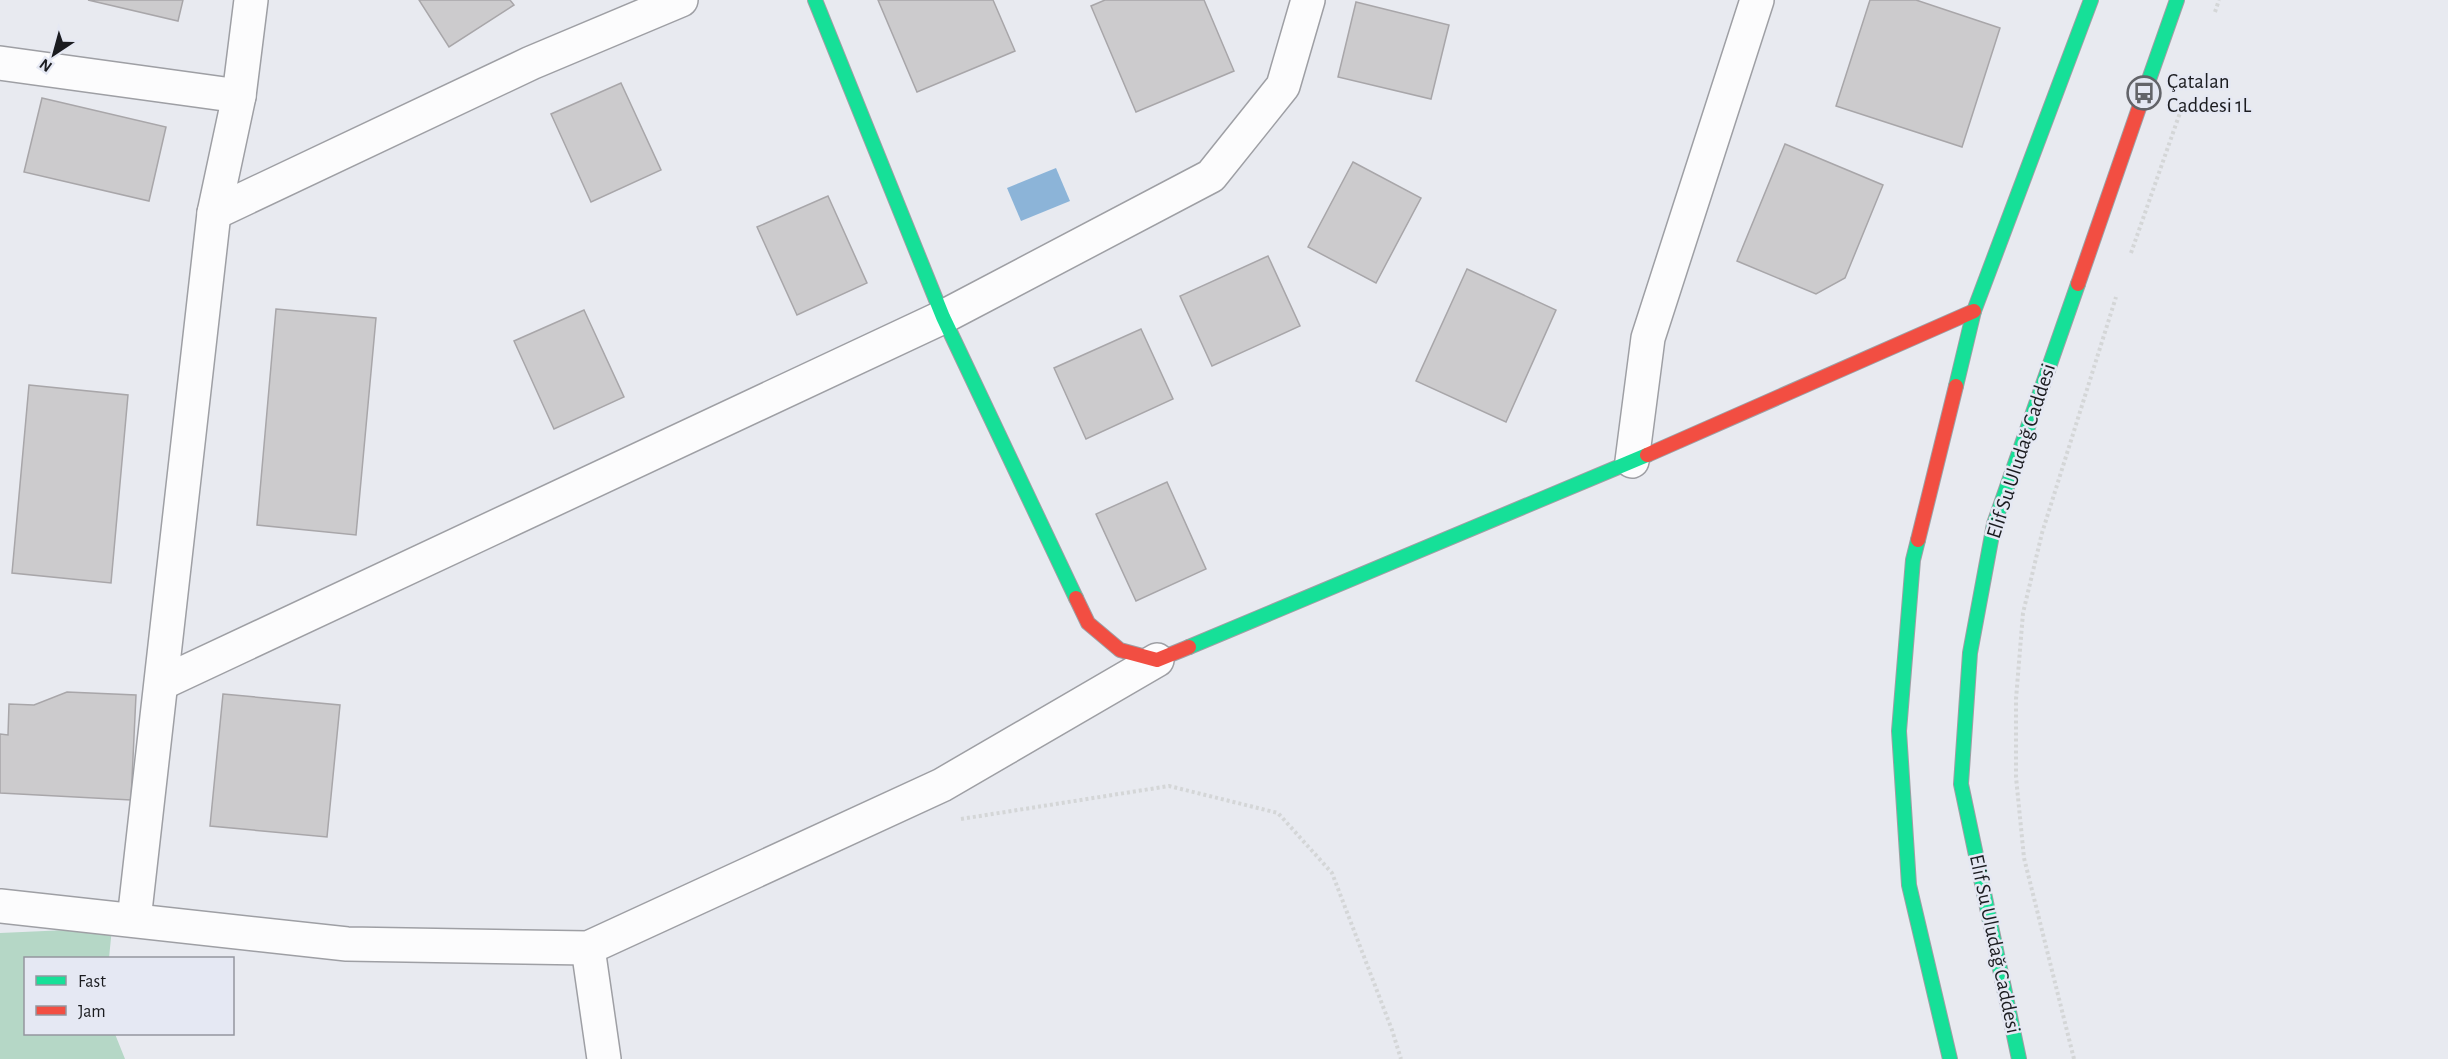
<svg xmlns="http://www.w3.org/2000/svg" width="2448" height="1059" font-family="'Alegreya Sans',sans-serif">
<rect width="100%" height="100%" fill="#e8eaf0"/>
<polygon fill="#b5d7c6" points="112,928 109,958 26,958 26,1034 115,1034 125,1059 0,1059 0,933"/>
<polygon fill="#8cb4d8" points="1056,168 1070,201 1021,221 1007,188"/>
<g fill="#cccbcd" stroke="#a8a6a9" stroke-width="1.5">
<polygon points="88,0 183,0 178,21"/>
<polygon points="419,0 510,0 514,5 449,47"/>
<polygon points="878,0 993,0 1015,51 917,92"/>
<polygon points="1105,0 1204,0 1234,71 1136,112 1091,6"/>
<polygon points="1870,0 1916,0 2000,28 1962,147 1836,106"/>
<polygon points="1356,2 1449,25 1431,99 1338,77"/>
<polygon points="621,83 661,170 591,202 551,114"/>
<polygon points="42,98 166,127 149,201 24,172"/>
<polygon points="1785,144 1883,185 1845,278 1816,294 1737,261"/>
<polygon points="1353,162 1421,198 1376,283 1308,247"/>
<polygon points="828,196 867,283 797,315 757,227"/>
<polygon points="1268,256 1300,326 1212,366 1180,296"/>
<polygon points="1467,269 1556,310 1506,422 1416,381"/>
<polygon points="276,309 376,318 356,535 257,525"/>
<polygon points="584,310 624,397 554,429 514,341"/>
<polygon points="1141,329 1173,399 1086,439 1054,368"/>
<polygon points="29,385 128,395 111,583 12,573"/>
<polygon points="1167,482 1206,569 1136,601 1096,514"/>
<polygon points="67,692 136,695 131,800 0,793 0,734 8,735 9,704 34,705"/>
<polygon points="223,694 340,705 327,837 210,826"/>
</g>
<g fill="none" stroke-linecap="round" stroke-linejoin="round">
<defs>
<g id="street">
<polyline points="0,63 239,96"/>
<polyline points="214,213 531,63 681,0"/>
<polyline points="1632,461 1648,338 1757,0"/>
<polyline points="162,683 943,317 1211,176 1283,86 1308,0"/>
<polyline points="0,906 347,944 588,948 942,785 1157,660"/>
<polyline points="134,920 214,213 239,96 251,0"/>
<polyline points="588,948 604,1059"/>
</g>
<g id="fast">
<polyline points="815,0 943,317 1076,598"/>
<polyline points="2140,105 2177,0"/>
<polyline points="1956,386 1974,311 2091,0"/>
<polyline points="1918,540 1913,560 1899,731 1909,885 1950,1059"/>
<polyline points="1189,647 1647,455"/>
<polyline points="2019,1059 1961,784 1970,653 1994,524 2078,284"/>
</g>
<g id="jam">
<polyline points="2078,284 2140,105"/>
<polyline points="1647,455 1974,311"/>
<polyline points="1918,540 1956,386"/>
<polyline points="1076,598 1088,623 1120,650 1157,660 1189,647"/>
</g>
</defs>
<use href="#street" stroke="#9e9fa4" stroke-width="36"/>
<use href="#fast" stroke="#9e9fa4" stroke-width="16"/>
<use href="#jam" stroke="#9e9fa4" stroke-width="16"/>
<g stroke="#d4d6d7" stroke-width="4" stroke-dasharray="3 3" stroke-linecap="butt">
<polyline points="2215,12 2219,0"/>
<polyline points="2131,253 2182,107"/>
<polyline points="961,819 1169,786 1278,813 1332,873 1392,1030 1401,1059"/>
<polyline points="2074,1059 2024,858 2016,777 2016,699 2023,613 2042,533 2116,297"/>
</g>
<use href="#street" stroke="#fcfcfd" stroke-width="33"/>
<use href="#fast" stroke="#16e098" stroke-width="14"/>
<use href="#jam" stroke="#f24e42" stroke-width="14"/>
</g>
<defs>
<symbol id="bus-ring" viewBox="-11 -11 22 22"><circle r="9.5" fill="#e5e8f3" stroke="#636469" stroke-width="1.5"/><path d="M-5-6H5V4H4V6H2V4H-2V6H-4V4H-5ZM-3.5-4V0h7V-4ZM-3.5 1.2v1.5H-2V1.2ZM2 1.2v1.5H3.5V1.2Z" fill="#636469"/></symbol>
</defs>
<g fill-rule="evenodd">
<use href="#bus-ring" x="2125" y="74" width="38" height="38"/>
</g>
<g text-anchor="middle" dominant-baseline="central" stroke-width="5" stroke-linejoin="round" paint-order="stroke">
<g font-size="21" fill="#1b1c20" stroke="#e5e8f3" text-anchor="start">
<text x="2167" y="81">Çatalan<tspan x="2167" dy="24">Caddesi 1L</tspan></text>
</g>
<g font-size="21" fill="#1b1c20" stroke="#e5e8f3">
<text transform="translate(2021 451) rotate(-72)">Elif Su Uludağ Caddesi</text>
<text transform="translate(1995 944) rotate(78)">Elif Su Uludağ Caddesi</text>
</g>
</g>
<rect x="24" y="957" width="210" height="78" fill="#e5e8f3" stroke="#94969f" stroke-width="1.5"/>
<rect x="36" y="976" width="30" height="9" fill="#16e098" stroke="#94969f" stroke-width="1.5"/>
<text x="78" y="987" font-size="18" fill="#1b1c20">Fast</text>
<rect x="36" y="1006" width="30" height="9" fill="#f24e42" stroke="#94969f" stroke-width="1.5"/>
<text x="78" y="1017" font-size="18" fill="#1b1c20">Jam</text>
<g transform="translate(54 54) rotate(216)" stroke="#e5e8f3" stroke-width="4.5" paint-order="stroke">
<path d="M0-4.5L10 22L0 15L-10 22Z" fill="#1b1c20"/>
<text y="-9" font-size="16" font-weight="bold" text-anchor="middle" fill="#1b1c20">N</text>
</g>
</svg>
